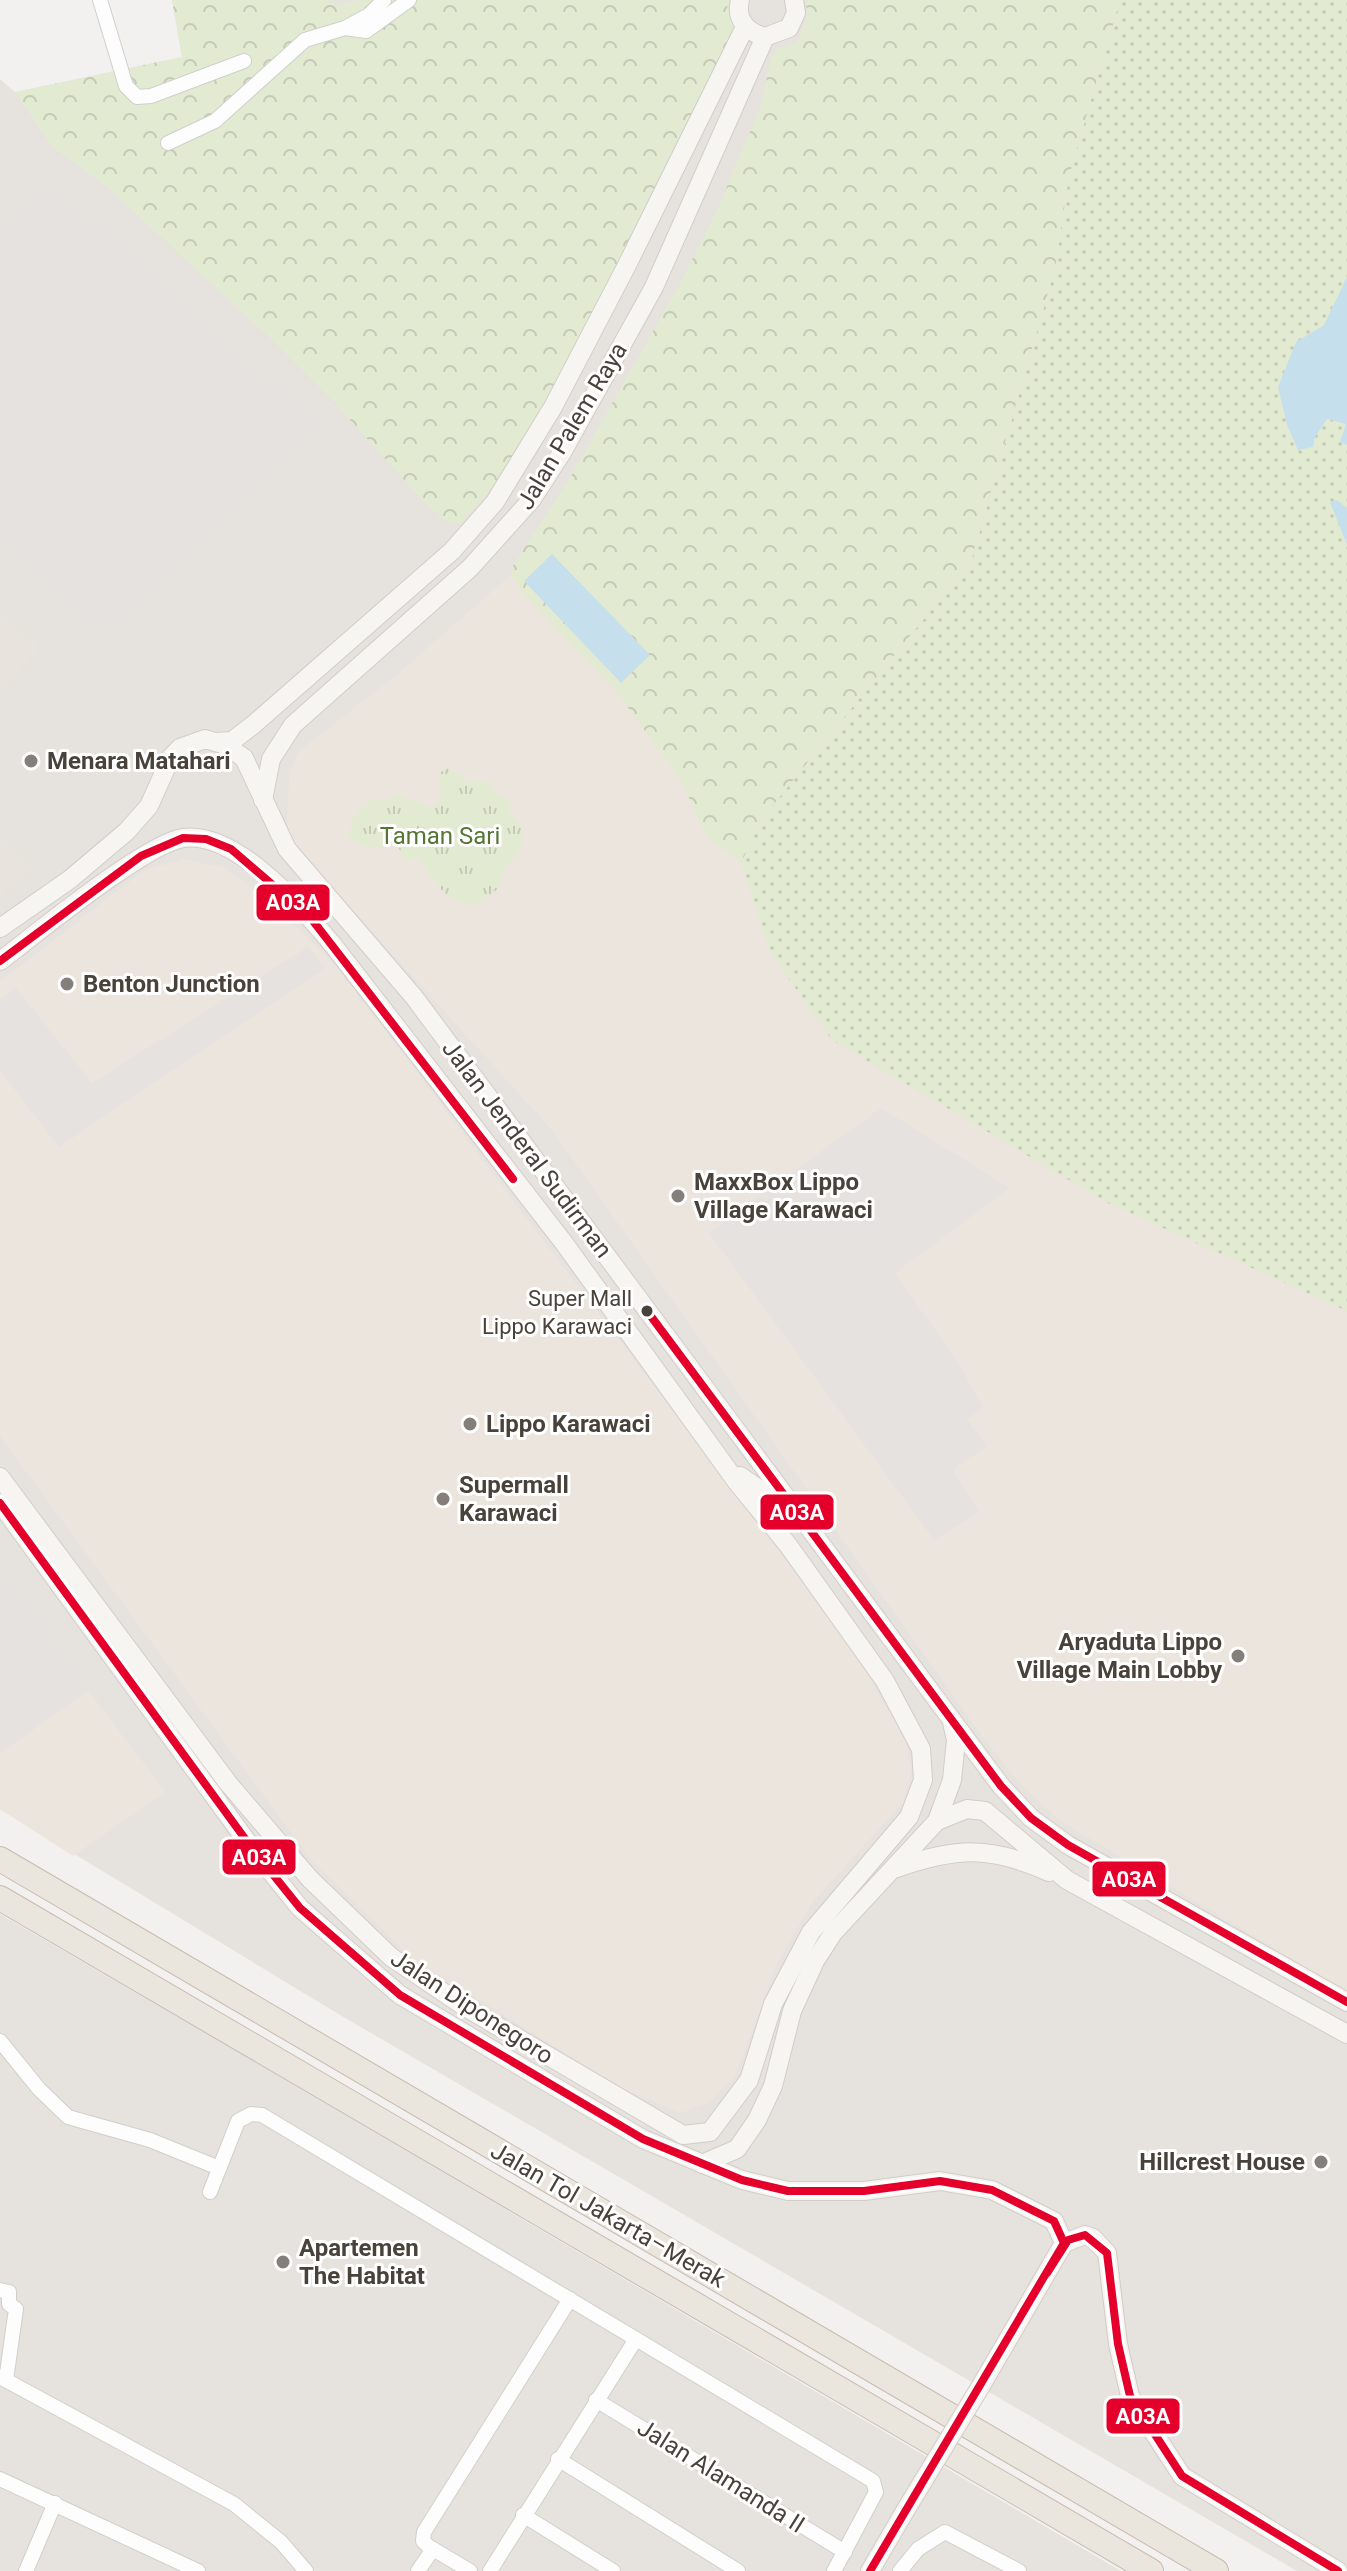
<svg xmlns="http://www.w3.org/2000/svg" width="1347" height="2571" font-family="Roboto,sans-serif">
<defs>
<pattern id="grass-dots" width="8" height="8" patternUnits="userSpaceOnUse" patternTransform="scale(2)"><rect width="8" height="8" fill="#e3ead2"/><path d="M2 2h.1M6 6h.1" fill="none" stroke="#c4cab5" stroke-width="1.8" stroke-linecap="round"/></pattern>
<pattern id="forest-crowns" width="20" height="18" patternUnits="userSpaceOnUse" patternTransform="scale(2)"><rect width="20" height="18" fill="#e3ead2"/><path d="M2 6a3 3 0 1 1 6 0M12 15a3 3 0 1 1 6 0" fill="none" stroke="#c4cab5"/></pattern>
<pattern id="park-tufts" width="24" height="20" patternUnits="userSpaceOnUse" patternTransform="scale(2)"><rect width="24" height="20" fill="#e3ead2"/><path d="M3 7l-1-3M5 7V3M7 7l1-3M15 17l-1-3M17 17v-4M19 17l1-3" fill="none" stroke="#c4cab5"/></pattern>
</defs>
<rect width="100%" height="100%" fill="#f3f1ef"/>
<g fill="#e6e2de">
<polygon points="172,0 1347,0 1347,2571 1297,2571 340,2015 0,1809 0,79 15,92 182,57"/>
<polygon points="0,1914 233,2049 1121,2571 0,2571"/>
</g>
<g fill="#ece5dd">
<polygon points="511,575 525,596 614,688 682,782 707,838 741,863 770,952 832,1040 1108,1203 1347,1311 1347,1991 1062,1822 1022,1786 981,1735 551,1129 291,842 286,827 290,771 299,751 400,672"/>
<polygon points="183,859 225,868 273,904 336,966 851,1647 906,1741 911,1772 903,1803 813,1901 777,1964 735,2076 708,2103 680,2113 622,2088 413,1959 311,1860 0,1436 0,982 143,871"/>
<polygon points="88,1690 166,1792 73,1856 0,1809 0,1753"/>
</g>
<g fill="#e8e3dc">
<polygon points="0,611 41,649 0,692"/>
<polygon points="0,836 34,867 0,898"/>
</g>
<polygon fill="url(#grass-dots)" points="1120,0 1347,0 1347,1311 1108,1203 832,1040 770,952 741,863 761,820 972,560 1055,268 1069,176"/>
<g fill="url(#forest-crowns)">
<path d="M172,0H332L335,5L361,0H730L727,7L736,25L733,40C683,142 633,244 579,343C543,408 513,472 459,524H450L423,501L335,403L268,336L106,186L51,146L15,92L182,57Z"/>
<polygon points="805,0 1120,0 1069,176 1055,268 971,560 761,820 741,863 707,838 682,782 614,688 525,596 511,575 514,564 567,483 682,280 718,208 761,105 771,58 777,49 797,43 808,15"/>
</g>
<path fill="url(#park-tufts)" d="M446,768L460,774L464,782H491L495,792L509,800L511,808L507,810L521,825L523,844L515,859L506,865L498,889L474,905C442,903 436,879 417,857L406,861L397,845C382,848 359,852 347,834L356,813L373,798L385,801L399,793L411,802L415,799L422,805L437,806L441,788L439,774Z"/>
<g fill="#e5e2e0">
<polygon points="48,183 315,425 103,631 0,536 0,226"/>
<polygon points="308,947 325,968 59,1147 0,1071 0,1000 16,988 92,1083"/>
<polygon points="881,1108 1010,1188 895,1273 957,1361 983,1407 967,1420 987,1446 953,1470 979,1512 934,1540 709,1233"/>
<polygon points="0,1570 88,1690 9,1746 0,1734"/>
</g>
<g fill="#c5e0ec">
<polygon points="1347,277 1347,445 1340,442 1346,424 1327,419 1315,437 1313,447 1298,450 1287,425 1278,387 1296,342 1324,325"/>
<polygon points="1337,500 1347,508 1347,545 1330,502"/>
<polygon points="552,554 650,655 621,683 524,581"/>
</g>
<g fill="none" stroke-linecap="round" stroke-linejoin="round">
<defs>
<g id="street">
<polyline points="100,0 126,86 137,97 151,96 244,61"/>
<polyline points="345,28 366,31 409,0"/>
<polyline points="168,143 215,121 305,40 345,28 369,15 384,0"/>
<polyline points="0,2041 39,2089 68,2117 150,2140 219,2168"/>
<polyline points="210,2192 238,2121 251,2114 262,2115 873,2481 876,2492 834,2571"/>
<polyline points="0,2290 9,2292 9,2304 16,2309 6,2380"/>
<polyline points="0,2377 234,2504 281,2542 306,2571"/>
<polyline points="596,2400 845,2552"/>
<polyline points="558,2459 738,2571"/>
<polyline points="0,2479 198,2571"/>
<polyline points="523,2515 613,2571"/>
<polyline points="26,2571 55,2503"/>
<polyline points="418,2571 433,2549"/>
<polyline points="470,2571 428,2546 423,2541 424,2532 570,2299"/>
<polyline points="490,2571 636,2339"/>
<polyline points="900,2571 918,2549 945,2532 1019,2571"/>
</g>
<g id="secondary">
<path d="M740,0C735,20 747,32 765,37L789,28L796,13L794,0"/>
<polyline points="216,742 232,741 253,725 452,551 495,502 553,407 627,265 745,27"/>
<polyline points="263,800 271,759 293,725 470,568 532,499 563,451 654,287 765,37"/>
<polyline points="0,928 69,880 127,831 149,806 171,757 180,748 205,739 225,745 244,758 287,849 414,997 1001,1786 1031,1818 1068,1845 1347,2002"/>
<path d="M0,961C36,934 145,844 183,838C236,830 303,909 333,945L564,1243L736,1481L788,1545L885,1681L921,1749L923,1780L909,1817L811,1932L773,2004L749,2080L710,2132L683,2135L465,2007L391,1957L310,1879L228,1783L0,1477"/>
<polyline points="740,1476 788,1509"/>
<polyline points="0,1503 254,1851 300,1908 400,1995 643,2139 742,2180 788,2191 864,2191 940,2181 992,2190 1054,2221 1064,2243 982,2384"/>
<polyline points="937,1821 967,1809 985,1811 1067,1880 1347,2034"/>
<path d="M897,1868C957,1847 991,1846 1049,1872"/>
<polyline points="702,2164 737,2149 757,2120 773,2086 792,2011 815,1961 833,1933 937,1821 952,1780 956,1740 952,1722"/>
<polyline points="1064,2243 1085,2235 1093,2238 1107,2253 1118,2344 1130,2396 1182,2476 1338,2571"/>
<polyline points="870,2571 905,2511"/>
</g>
<g id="highway">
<polyline points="0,1859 1216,2571"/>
<polyline points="0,1898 1151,2571"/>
</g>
</defs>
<use href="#street" stroke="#d1cfcc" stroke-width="16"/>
<use href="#secondary" stroke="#d1cdc7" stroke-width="20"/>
<use href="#highway" stroke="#c8bbae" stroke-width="26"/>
<use href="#street" stroke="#fdfdfd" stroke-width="14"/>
<use href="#secondary" stroke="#f7f5f2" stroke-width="18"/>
<use href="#highway" stroke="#eae5dd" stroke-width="24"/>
<defs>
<polyline id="secondary-bridge" points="905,2511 982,2384"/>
</defs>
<use href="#secondary-bridge" stroke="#d1cdc7" stroke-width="20" stroke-linecap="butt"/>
<use href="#secondary-bridge" stroke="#f7f5f2" stroke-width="18"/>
<defs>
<g id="bus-1">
<polyline points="0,961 141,856 183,838 206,839 231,849 310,917 513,1179"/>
<polyline points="647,1311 1001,1786 1031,1818 1068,1845 1347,2002"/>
<polyline points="0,1503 254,1851 300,1908 400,1995 643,2139 742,2180 788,2191 864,2191 940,2181 992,2190 1054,2221 1064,2243 870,2571"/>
<polyline points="1047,2273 1068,2240 1085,2235 1107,2253 1118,2344 1130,2396 1182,2476 1338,2571"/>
</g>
</defs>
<use href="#bus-1" stroke="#fff" stroke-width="14"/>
<use href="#bus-1" stroke="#e4002b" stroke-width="8"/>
</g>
<g fill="#847f7a" stroke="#fff" stroke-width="3">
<circle cx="31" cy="761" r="8"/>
<circle cx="67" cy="984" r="8"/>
<circle cx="678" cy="1196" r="8"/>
<circle cx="470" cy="1424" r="8"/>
<circle cx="443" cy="1499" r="8"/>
<circle cx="1238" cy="1656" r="8"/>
<circle cx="1321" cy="2162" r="8"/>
<circle cx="283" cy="2262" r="8"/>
</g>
<circle fill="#49423b" stroke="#fff" stroke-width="3" cx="647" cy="1311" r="7"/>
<g text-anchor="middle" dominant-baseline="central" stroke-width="6" stroke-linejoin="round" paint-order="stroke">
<g font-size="22" fill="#49423b" stroke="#fff" text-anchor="end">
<text x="632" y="1298">Super Mall<tspan x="632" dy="28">Lippo Karawaci</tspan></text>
</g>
<g font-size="24" fill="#49423b" stroke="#fff">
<text transform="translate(572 426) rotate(-59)">Jalan Palem Raya</text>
<text transform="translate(527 1149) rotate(53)">Jalan Jenderal Sudirman</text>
<text transform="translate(472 2007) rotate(33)">Jalan Diponegoro</text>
<text transform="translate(608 2215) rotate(30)">Jalan Tol Jakarta–Merak</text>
<text transform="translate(721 2476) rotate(32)">Jalan Alamanda II</text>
</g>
<g font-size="24" font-weight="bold" fill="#49423b" stroke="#fff" text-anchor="start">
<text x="47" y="761">Menara Matahari</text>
<text x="83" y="984">Benton Junction</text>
<text x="694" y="1182">MaxxBox Lippo<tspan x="694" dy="28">Village Karawaci</tspan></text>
<text x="486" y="1424">Lippo Karawaci</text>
<text x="459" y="1485">Supermall<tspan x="459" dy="28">Karawaci</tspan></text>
<text x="1222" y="1642" text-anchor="end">Aryaduta Lippo<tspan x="1222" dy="28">Village Main Lobby</tspan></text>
<text x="1305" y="2162" text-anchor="end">Hillcrest House</text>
<text x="299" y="2248">Apartemen<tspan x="299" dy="28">The Habitat</tspan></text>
</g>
<g font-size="24" fill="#547534" stroke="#fff">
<text x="440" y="836">Taman Sari</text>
</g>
</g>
<g stroke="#fff" stroke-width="3">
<rect x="255" y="883" width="76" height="39" rx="8" fill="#e4002b"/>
<rect x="759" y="1493" width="76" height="38" rx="8" fill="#e4002b"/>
<rect x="221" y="1838" width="76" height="38" rx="8" fill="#e4002b"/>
<rect x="1091" y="1860" width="76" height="38" rx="8" fill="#e4002b"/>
<rect x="1105" y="2397" width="76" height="38" rx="8" fill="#e4002b"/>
</g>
<g font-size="22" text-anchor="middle" font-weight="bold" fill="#fff">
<text x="293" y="910">A03A</text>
<text x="797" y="1520">A03A</text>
<text x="259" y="1865">A03A</text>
<text x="1129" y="1887">A03A</text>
<text x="1143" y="2424">A03A</text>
</g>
</svg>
